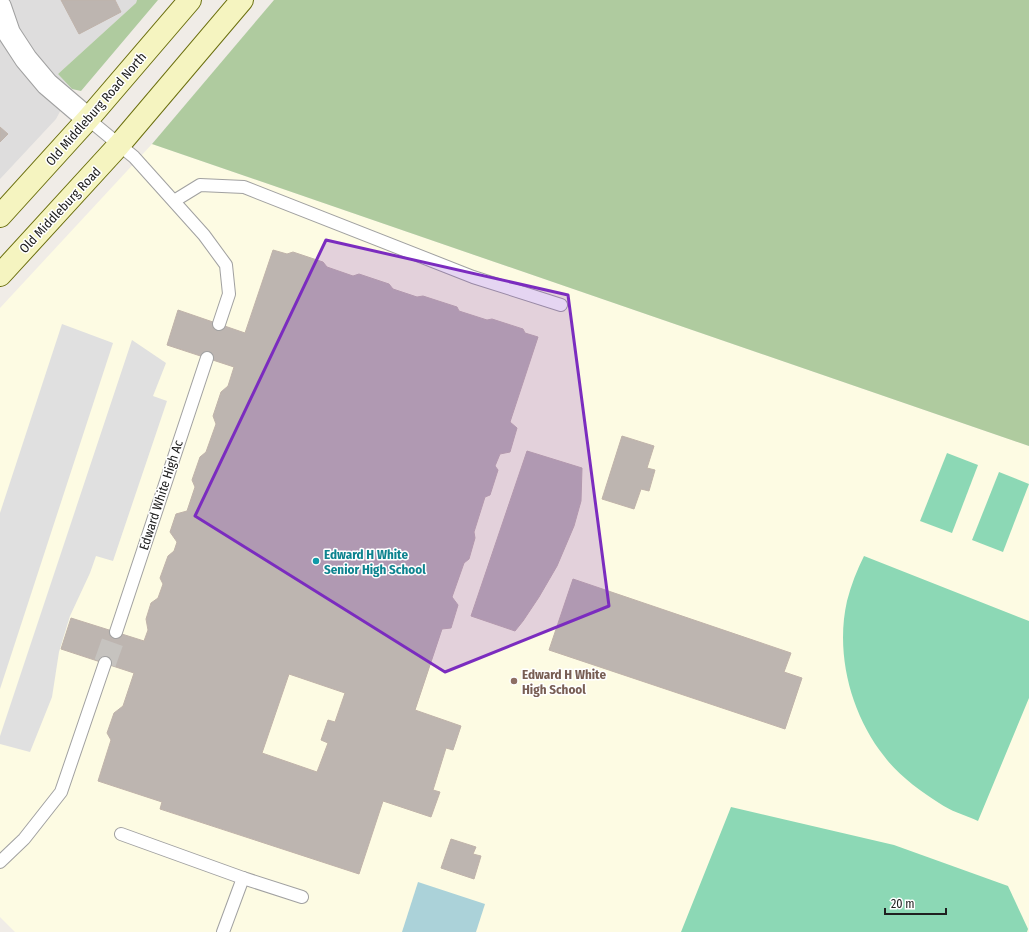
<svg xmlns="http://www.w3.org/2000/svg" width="1029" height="932" font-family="'Fira Sans Condensed',sans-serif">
<rect width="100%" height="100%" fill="#f0ece7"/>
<polygon fill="#dedddd" points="0,0 137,0 136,3 58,74 72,89 56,119 0,179"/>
<polygon fill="#fdfbe3" points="152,144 1029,446 1029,932 15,932 0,917 0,308"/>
<g fill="#afcb9f">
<polygon points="137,0 158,0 81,91 72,89 58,74 136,3"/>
<polygon points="274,0 1029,0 1029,446 152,144"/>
</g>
<g fill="#8cd8b5">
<polygon points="947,453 978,465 952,533 920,521"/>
<polygon points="999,472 1029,484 1003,552 972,540"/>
<path d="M864,556L1029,621V698L978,821C965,815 950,811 939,803C920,791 897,774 884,756C851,714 835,654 847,601C851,585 857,570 864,556Z"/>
<polygon points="731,807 894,845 1008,886 1028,929 1027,932 681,932"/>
</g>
<g fill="#e0e0e0">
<polygon points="62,324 113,343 0,689 0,513"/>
<polygon points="132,340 166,363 153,396 167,401 113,561 96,556 90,573 70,616 59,652 52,697 30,752 0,744 0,736"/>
</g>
<polygon fill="#abd2d9" points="418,882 485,904 476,932 402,932"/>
<g fill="#bdb5b0" stroke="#c0b3aa" fill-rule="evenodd">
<polygon points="61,0 115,0 121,12 79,34"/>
<polygon points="0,127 8,134 0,142"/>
<path d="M273,250L287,254L293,252L323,262L327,267L353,276L359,274L389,284L393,289L417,297L423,296L457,307L459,311L487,320L492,319L523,329L525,333L538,337L510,422L517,428L510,452L500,454L495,466L498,470L490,495L485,497L474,532L475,538L469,559L464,563L452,597L458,605L451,628L442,629L415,710L461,726L453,750L446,748L433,790L440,792L431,817L383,801L359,874L160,809L162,802L98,781L111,740L107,733L114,713L123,706L134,673L61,649L71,618L144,641L148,630L146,619L151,603L158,598L163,584L160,578L168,556L174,551L177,542L170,532L176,514L187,511L195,487L192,480L200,457L206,452L216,424L213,416L221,392L228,386L234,367L167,345L178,310L245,333ZM289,674L345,693L335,722L328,720L321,740L328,743L317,772L262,753Z"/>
<polygon points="622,436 654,446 647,468 655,470 649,491 641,489 634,509 602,499"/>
<polygon points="527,451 582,468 581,501 574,526 557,566 539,597 523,621 515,631 471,616"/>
<polygon points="573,579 791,653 784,672 802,678 785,729 549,650"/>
<polygon points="451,839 476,847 473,854 481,856 474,879 441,868"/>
</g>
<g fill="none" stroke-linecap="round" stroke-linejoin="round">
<polyline stroke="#c6c3bf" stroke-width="22" stroke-dasharray="22 11" stroke-linecap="butt" points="105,663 116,632"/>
<defs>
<g id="service">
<polyline points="88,119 134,157 204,235 226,265 229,294 219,324"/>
<polyline points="174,201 200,185 244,187 473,277 561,305"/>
<polyline points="116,632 207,358"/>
<polyline points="121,834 243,878 223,932"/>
<polyline points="0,862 24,839 61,792 105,663"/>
<polyline points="243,878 302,897"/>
</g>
<polyline id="minor" points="0,7 9,33 26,59 47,84 88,119"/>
<g id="secondary">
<polyline points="0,216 88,119 190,0"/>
<polyline points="0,275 119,145 242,0"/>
</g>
</defs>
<use href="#service" stroke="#a1a1a1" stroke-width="14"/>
<use href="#minor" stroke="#a1a1a1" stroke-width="24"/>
<use href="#secondary" stroke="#6b6f0e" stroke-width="24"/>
<use href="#service" stroke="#fff" stroke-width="12"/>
<use href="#minor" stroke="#fff" stroke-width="22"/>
<use href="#secondary" stroke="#f5f4c0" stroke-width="22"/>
</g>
<path fill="#7b2cbf" fill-opacity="0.2" stroke="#7b2cbf" stroke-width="3" stroke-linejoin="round" d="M326,240L568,295L609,606L445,672L195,516Z"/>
<circle fill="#0f9aa8" stroke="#fff" stroke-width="1.5" cx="316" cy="561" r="4"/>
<circle fill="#8d6e63" stroke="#fff" stroke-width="1.5" cx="514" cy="681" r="4"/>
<g text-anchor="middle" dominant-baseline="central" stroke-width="3" stroke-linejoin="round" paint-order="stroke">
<g font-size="13" fill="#202020" stroke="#fff">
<text transform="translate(96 109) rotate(-49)">Old Middleburg Road North</text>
<text transform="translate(60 210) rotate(-47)">Old Middleburg Road</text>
<text transform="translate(161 495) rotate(-72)">Edward White High Ac</text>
</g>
<g font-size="13" font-weight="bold" fill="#0d838f" stroke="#fff" text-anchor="start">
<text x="324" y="554">Edward H White<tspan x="324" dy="15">Senior High School</tspan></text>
</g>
<g font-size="13" font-weight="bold" fill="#785e54" stroke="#fff" text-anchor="start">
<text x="522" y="674">Edward H White<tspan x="522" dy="15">High School</tspan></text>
</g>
</g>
<path d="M885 908v6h61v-6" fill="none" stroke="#202020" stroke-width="2"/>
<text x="891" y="908" font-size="12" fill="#202020" stroke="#ffffff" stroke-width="3" paint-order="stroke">20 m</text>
</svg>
